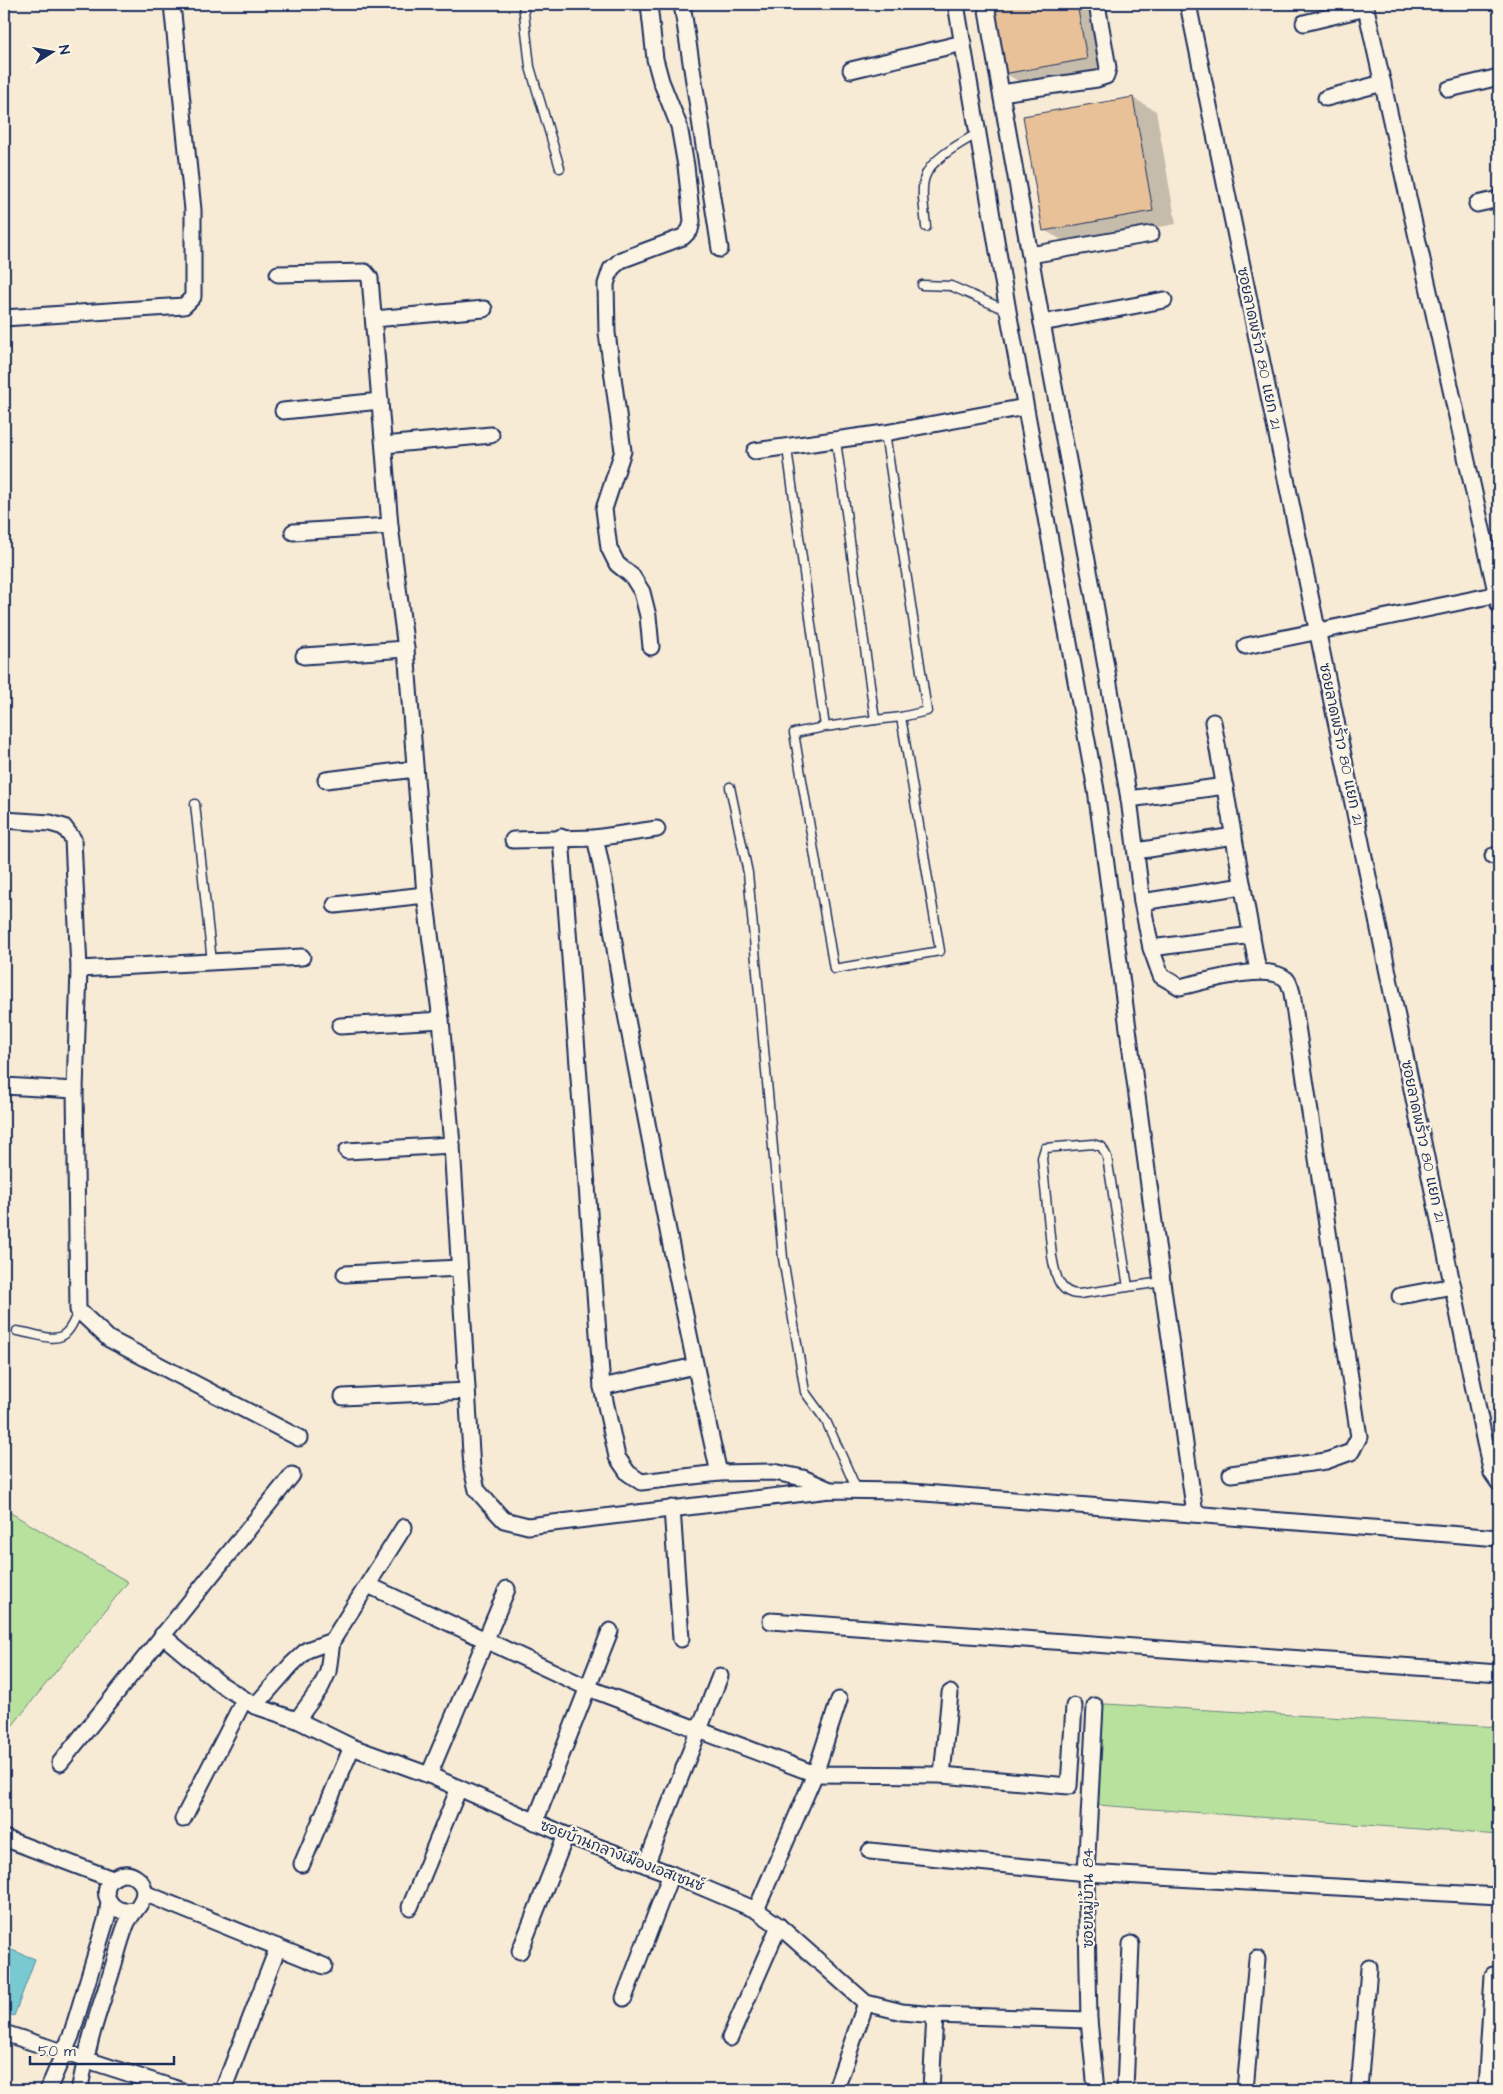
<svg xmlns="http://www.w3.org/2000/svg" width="1503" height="2094" font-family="'Architects Daughter','Playpen Sans Thai',sans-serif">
<rect width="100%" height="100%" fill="#f8ebd6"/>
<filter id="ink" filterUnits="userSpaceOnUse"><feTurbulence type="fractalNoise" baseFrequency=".02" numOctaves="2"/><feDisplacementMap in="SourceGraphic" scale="10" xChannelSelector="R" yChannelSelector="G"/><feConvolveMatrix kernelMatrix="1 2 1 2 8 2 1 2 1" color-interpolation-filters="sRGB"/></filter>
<g filter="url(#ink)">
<g fill="#b8e19e" stroke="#6a887e">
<polygon points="4,1509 128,1582 4,1736"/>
<polygon points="1089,1703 1499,1727 1499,1835 1084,1804"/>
</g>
<polygon fill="#79cad0" stroke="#538ca2" points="9,1949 35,1959 14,2016 4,2012 4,1963"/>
<g fill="#0003">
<polygon points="991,4 1097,4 1109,72 1027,86 1004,73"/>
<polygon points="1133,98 1156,111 1176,224 1067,243 1044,230"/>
</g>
<g fill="#e9c199" stroke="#1b2f5e">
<polygon points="990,4 1077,4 1087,59 1003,74"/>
<polygon points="1133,97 1153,211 1043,231 1023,116"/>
</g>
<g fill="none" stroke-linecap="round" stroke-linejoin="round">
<defs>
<g id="service">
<polyline points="523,4 530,67 560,168"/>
<path d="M926,227C925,212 920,191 925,177C930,159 963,142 978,133"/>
<polyline points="922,285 951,286 1008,311"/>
<polyline points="836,441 875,720 901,717"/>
<polyline points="787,448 825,727 794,733 834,969 940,951 901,717 927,711 885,433"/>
<polyline points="825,727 875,720"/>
<polyline points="730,787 748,873 783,1258 805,1392 826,1421 857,1490"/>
<polyline points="195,804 212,962"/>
<path d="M1128,1287L1107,1157L1102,1147L1093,1144L1045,1148L1042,1158L1052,1256C1055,1273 1058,1294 1079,1294L1162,1282"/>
<path d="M17,1331C50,1336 65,1351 78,1310"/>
</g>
<g id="minor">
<polyline points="649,4 655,59 661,81 679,126 686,166 692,221 690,230 683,237 621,260 611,269 606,284 607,333 623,451 604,509 609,548 617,564 632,576 642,592 648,616 651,647"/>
<polyline points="682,4 720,249"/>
<polyline points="956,4 1008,311 1096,790 1162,1282 1195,1514"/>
<polyline points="986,4 1001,93"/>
<polyline points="1097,4 1108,68 1106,76 1097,79 1001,93 1030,255 1151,234"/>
<polyline points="1188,4 1485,1443 1492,1473 1499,1483"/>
<polyline points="1365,4 1499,605"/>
<polyline points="1304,23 1366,8"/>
<polyline points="851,70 963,43"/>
<polyline points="1449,89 1499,77"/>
<polyline points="1326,98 1383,83"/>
<polyline points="1477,204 1499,199"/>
<polyline points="1030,255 1042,323 1164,300"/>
<polyline points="278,274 365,272 370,278 390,526 406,649 425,895 441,1020 452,1145 472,1469 477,1490 490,1505 504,1520 528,1526 830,1490 899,1491 1499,1538"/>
<polyline points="4,318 184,306 193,297 193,210 172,4"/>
<polyline points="374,319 484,309"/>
<path d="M1042,323L1093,592L1129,799L1142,902L1151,948L1161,976L1180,987C1203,982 1267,962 1286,979C1289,982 1291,989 1292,993L1359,1437L1351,1452L1326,1461L1231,1474"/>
<polyline points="283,411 380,401"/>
<polyline points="384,445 491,435"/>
<polyline points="755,451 885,433 1025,407"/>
<polyline points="293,532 390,526"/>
<polyline points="1246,646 1499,594"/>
<polyline points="304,656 406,649"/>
<polyline points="1213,722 1258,971"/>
<polyline points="326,780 415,769"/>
<polyline points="1129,799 1225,786"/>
<polyline points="4,820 50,823 64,827 73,839 79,969 75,1090 78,1310 109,1339 299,1438"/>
<polyline points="561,837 602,1387 617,1457 628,1473 641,1482 719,1473 774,1472 803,1478 830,1490"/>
<polyline points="595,838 657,829"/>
<path d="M513,840L595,838C609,894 614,952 625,1009C655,1164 684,1319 719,1473"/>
<polyline points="1136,851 1234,836"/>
<polyline points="1493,856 1499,855"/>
<polyline points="1142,902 1243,886"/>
<polyline points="335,905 425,895"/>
<polyline points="1151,948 1252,935"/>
<polyline points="79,969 302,957"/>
<polyline points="340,1026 441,1020"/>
<polyline points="4,1086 75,1090"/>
<polyline points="347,1151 452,1145"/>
<polyline points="345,1274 459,1268"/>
<polyline points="1400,1296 1453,1286"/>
<polyline points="602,1387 695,1366"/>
<polyline points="343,1397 467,1391"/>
<polyline points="672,1508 681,1639"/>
<polyline points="368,1585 588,1688 815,1774 942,1775 1069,1786 1074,1706"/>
<polyline points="771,1621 1499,1673"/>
<polyline points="162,1635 219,1683 255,1706 297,1720 352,1747 429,1775 566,1835 671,1874 756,1910 779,1926 866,2003 902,2012 935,2015 1089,2020"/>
<polyline points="255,1706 291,1665 307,1650 332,1641"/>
<polyline points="1095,1706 1086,1873 1089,2020 1096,2090"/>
<polyline points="297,1720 321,1687 328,1672 332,1641 404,1527"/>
<polyline points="60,1763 292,1475"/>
<polyline points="429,1775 507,1589"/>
<polyline points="942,1775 950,1693"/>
<polyline points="183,1819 244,1700"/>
<polyline points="535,1822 610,1631"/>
<polyline points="4,1838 112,1879"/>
<polyline points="870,1851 1086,1873 1499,1896"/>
<polyline points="302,1864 352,1747"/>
<polyline points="646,1865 720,1676"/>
<polyline points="144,1893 324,1966"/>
<polyline points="410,1907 459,1788"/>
<polyline points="756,1910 815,1774 839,1700"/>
<polyline points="520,1951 566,1835"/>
<polyline points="624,1998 671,1874"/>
<polyline points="4,2033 180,2090"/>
<polyline points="730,2038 779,1926"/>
<polyline points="837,2086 866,2003"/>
<polyline points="48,2090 71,2036 107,1917 109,1902"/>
<path d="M79,2090C83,2075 85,2060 89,2046C94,2023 102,2002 109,1980C115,1962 119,1943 126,1925C130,1914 144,1904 144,1892C144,1879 129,1870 117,1876C95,1886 110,1919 135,1909"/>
<polyline points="223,2090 278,1947"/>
<polyline points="931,2090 935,2015"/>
<polyline points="1125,2090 1131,1944"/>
<polyline points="1245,2090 1257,1959"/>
<polyline points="1359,2090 1369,1968"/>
<polyline points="1486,2090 1493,1975"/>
</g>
</defs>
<use href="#service" stroke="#1b2f5e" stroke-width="11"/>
<use href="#minor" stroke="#1b2f5e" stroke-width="19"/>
<use href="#service" stroke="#fcf5e5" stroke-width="8"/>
<use href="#minor" stroke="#fcf5e5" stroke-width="15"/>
</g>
</g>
<g text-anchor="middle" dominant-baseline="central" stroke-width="4.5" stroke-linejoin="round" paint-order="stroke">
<g font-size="15" fill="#1b2f5e" stroke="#fcf5e5">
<text transform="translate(1259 348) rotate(78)">ซอยลาดพร้าว 80 แยก 21</text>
<text transform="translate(1341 744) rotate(78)">ซอยลาดพร้าว 80 แยก 21</text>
<text transform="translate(1423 1141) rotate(78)">ซอยลาดพร้าว 80 แยก 21</text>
<text transform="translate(622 1856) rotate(21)">ซอยบ้านกลางเมืองเอสเซนซ์</text>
<text transform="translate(1088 1898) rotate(-90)">ซอยหมู่บ้าน 84</text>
</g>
</g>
<rect width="1503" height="2094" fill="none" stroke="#fcf5e5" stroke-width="20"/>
<rect x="10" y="10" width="1483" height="2074" fill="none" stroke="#1b2f5e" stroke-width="2" filter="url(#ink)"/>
<g transform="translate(52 52) rotate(79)" stroke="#fcf5e5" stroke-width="4" paint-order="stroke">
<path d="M0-4L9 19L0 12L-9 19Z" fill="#1b2f5e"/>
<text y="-8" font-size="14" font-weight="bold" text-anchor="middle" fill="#1b2f5e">N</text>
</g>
<path d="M30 2056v8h144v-8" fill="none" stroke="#1b2f5e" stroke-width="2.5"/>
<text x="38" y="2056" font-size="15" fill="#1b2f5e" stroke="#fcf5e5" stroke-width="4" paint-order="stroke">50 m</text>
</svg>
